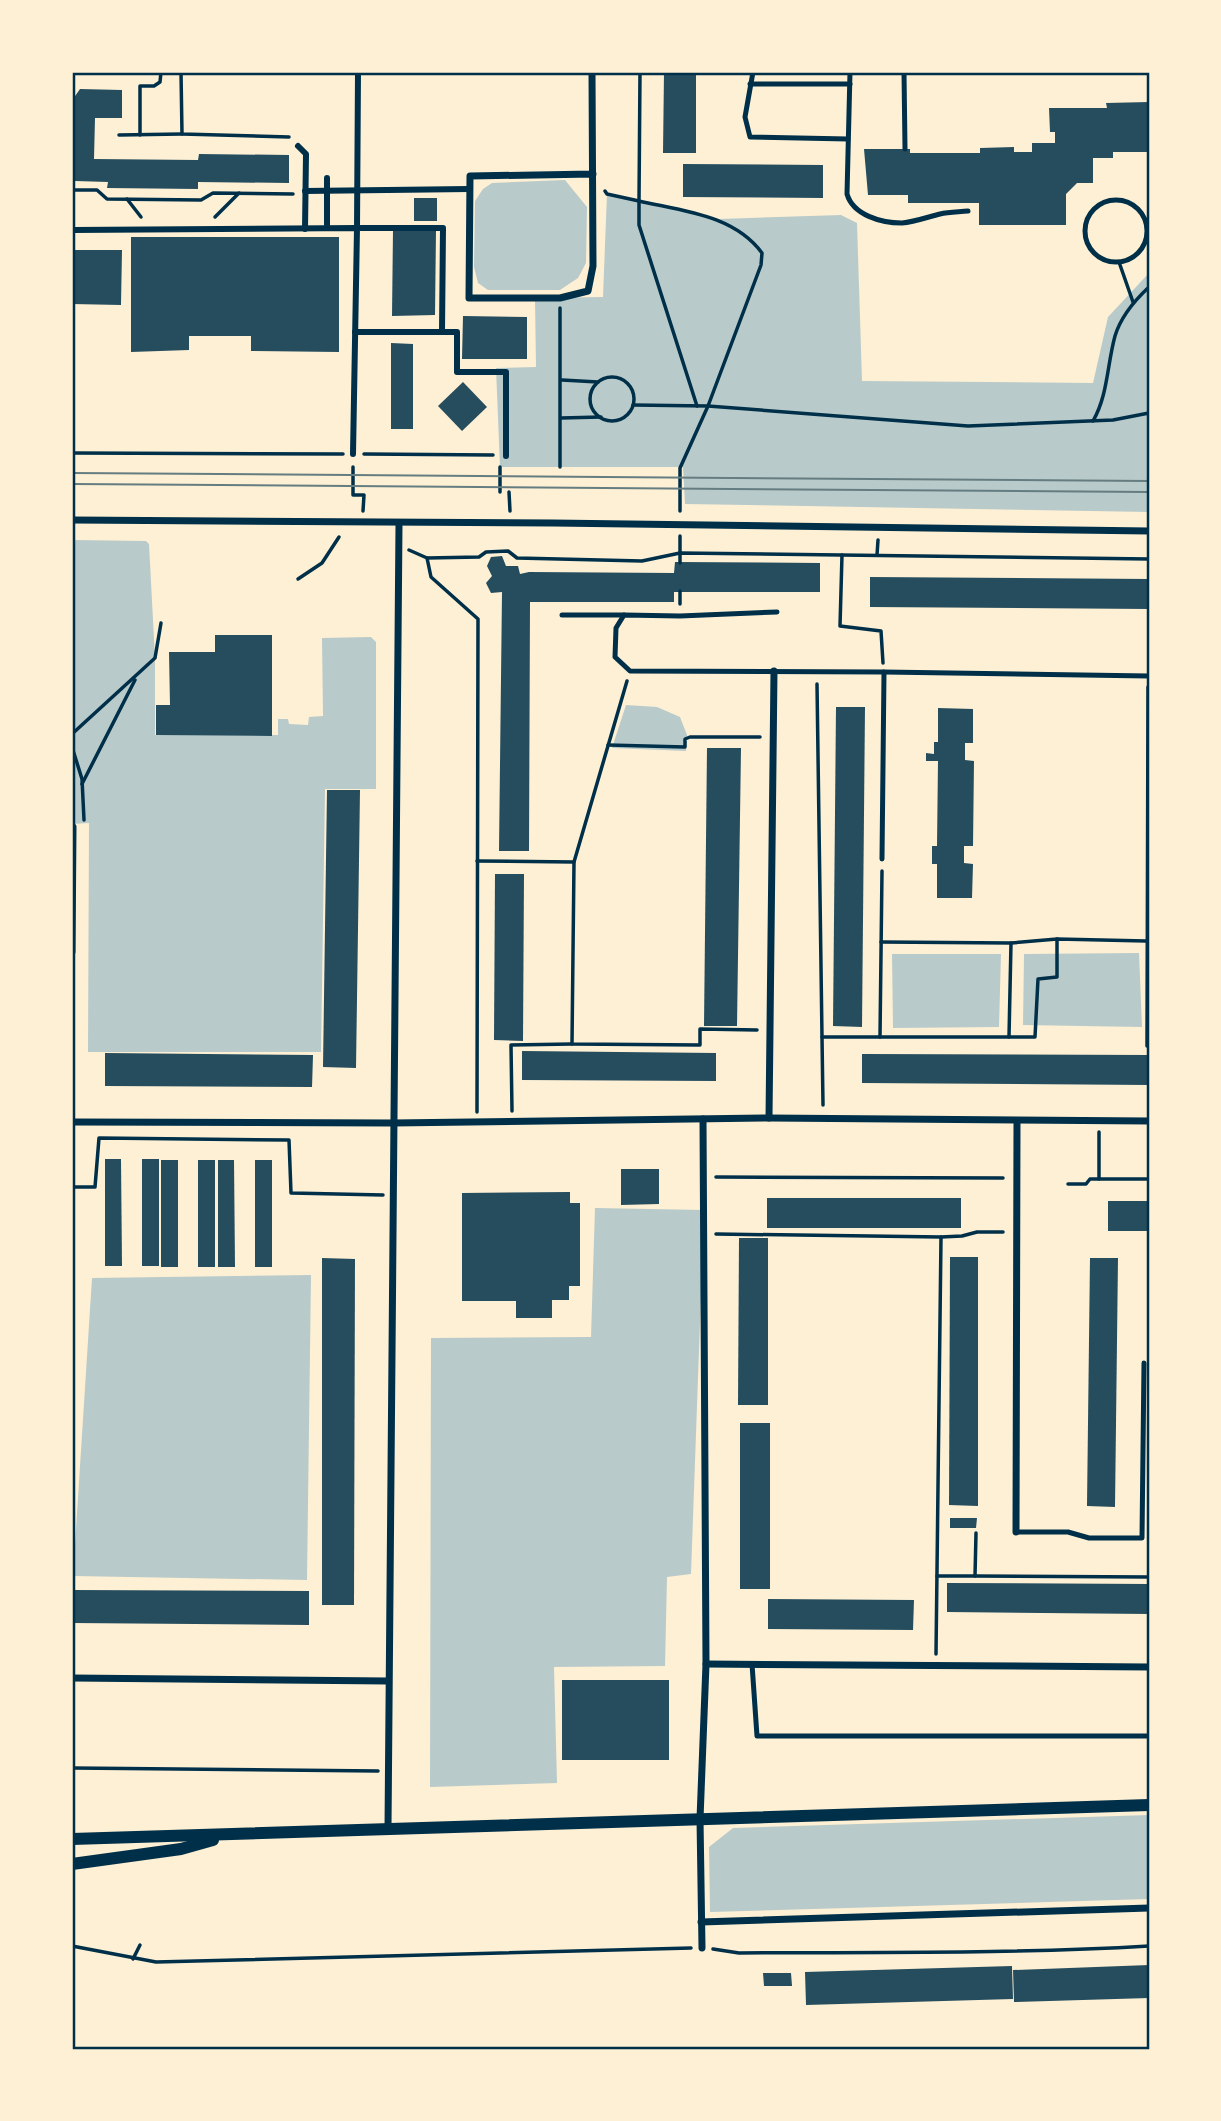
<svg xmlns="http://www.w3.org/2000/svg" width="1221" height="2121" font-family="'Times New Roman',serif">
<rect width="100%" height="100%" fill="#fdf0d5"/>
<g fill="#b9caca">
<polygon points="565,180 587,207 586,263 578,278 560,290 488,290 478,283 474,267 475,201 483,189 492,183"/>
<polygon points="607,194 719,219 841,215 857,223 862,381 1093,383 1108,317 1149,273 1149,512 685,504 683,467 500,467 496,368 536,367 535,298 603,297"/>
<polygon points="72,540 146,541 149,544 155,658 155,735 278,735 278,719 288,719 289,724 308,725 309,717 323,716 322,638 371,637 376,642 376,789 325,789 321,1052 88,1052 89,823 72,824"/>
<polygon points="626,705 657,707 680,717 687,735 686,751 612,748"/>
<polygon points="1139,953 1142,1027 1023,1025 1024,954"/>
<polygon points="892,954 1001,954 999,1027 893,1028"/>
<polygon points="595,1208 704,1210 691,1574 667,1577 665,1666 554,1667 557,1783 430,1787 431,1338 591,1337"/>
<polygon points="311,1275 307,1580 73,1576 92,1278"/>
<polygon points="1149,1815 1149,1899 710,1912 709,1847 733,1828"/>
</g>
<g fill="#264d5e">
<polygon points="664,72 696,72 696,153 663,153"/>
<polygon points="80,89 122,90 122,118 95,118 94,159 198,160 199,154 289,155 289,183 198,182 198,189 107,188 108,182 75,181 72,178 73,99"/>
<polygon points="1149,102 1149,152 1113,152 1113,158 1093,158 1093,183 1077,183 1066,194 1066,225 979,225 979,203 908,203 908,195 868,195 864,149 910,149 910,153 980,153 980,148 1014,147 1014,152 1032,152 1032,143 1055,143 1055,132 1050,132 1049,108 1107,108 1106,103"/>
<polygon points="683,164 823,165 823,198 683,197"/>
<rect x="414" y="198" width="23" height="23"/>
<polygon points="393,230 436,230 435,315 392,316"/>
<polygon points="131,237 339,237 339,352 251,351 251,336 189,336 189,350 131,352"/>
<polygon points="72,250 122,250 121,305 72,304"/>
<polygon points="463,316 527,317 527,359 462,359"/>
<polygon points="391,343 413,344 413,429 391,429"/>
<polygon points="463,382 487,407 462,431 438,406"/>
<polygon points="502,556 506,566 518,566 520,574 529,572 674,573 675,562 820,563 820,592 674,592 674,602 530,602 529,851 499,851 502,592 491,593 486,583 492,576 487,566 491,557"/>
<polygon points="870,577 1149,579 1149,609 870,607"/>
<polygon points="215,635 272,635 272,736 156,735 156,705 170,705 169,652 215,652"/>
<polygon points="836,707 865,707 862,1027 833,1026"/>
<polygon points="938,708 973,709 973,743 965,743 965,760 974,761 973,846 964,846 964,863 973,864 972,898 937,898 937,864 932,864 932,846 937,846 938,761 926,761 926,753 934,754 934,742 938,742"/>
<polygon points="707,748 741,748 737,1026 704,1026"/>
<polygon points="327,790 360,790 356,1068 323,1067"/>
<polygon points="495,874 524,874 523,1041 494,1040"/>
<polygon points="522,1051 716,1053 716,1081 522,1080"/>
<polygon points="105,1053 313,1055 312,1087 105,1086"/>
<polygon points="862,1054 1149,1055 1149,1085 862,1083"/>
<polygon points="105,1159 121,1159 122,1266 105,1266"/>
<rect x="142" y="1159" width="17" height="107"/>
<rect x="161" y="1160" width="17" height="107"/>
<rect x="198" y="1160" width="17" height="107"/>
<polygon points="218,1160 234,1160 235,1267 218,1267"/>
<rect x="255" y="1160" width="17" height="107"/>
<polygon points="621,1169 659,1169 659,1204 621,1205"/>
<polygon points="570,1192 570,1203 580,1203 580,1286 569,1286 569,1300 552,1300 552,1318 516,1318 516,1301 462,1301 462,1193"/>
<rect x="767" y="1198" width="194" height="30"/>
<rect x="1108" y="1201" width="41" height="30"/>
<polygon points="739,1238 768,1238 768,1405 738,1405"/>
<polygon points="950,1257 978,1257 978,1506 949,1505"/>
<polygon points="322,1258 355,1259 354,1605 322,1605"/>
<polygon points="1090,1258 1118,1258 1115,1507 1087,1506"/>
<rect x="740" y="1423" width="30" height="166"/>
<polygon points="950,1518 977,1518 976,1528 950,1528"/>
<polygon points="947,1583 1149,1584 1149,1614 947,1612"/>
<polygon points="72,1590 309,1591 309,1625 72,1623"/>
<polygon points="768,1599 914,1600 913,1630 768,1629"/>
<rect x="562" y="1680" width="107" height="80"/>
<polygon points="1149,1965 1149,1998 1014,2002 1013,1970"/>
<polygon points="1012,1966 1013,1999 806,2005 805,1972"/>
<polygon points="763,1973 791,1973 792,1986 764,1986"/>
</g>
<g fill="none" stroke-linecap="round" stroke-linejoin="round">
<g stroke="#003049" stroke-width="3.5">
<polyline points="181,72 182,134 289,137"/>
<path d="M640,72L639,201C683,211 734,215 762,253L761,265L708,406L680,468V511"/>
<polyline points="119,135 182,134"/>
<polyline points="140,135 140,86 154,86 160,82 161,72"/>
<polyline points="72,190 97,190 107,199 201,200 213,193 293,194"/>
<polyline points="605,191 607,194 639,201 639,225 697,406"/>
<polyline points="127,199 141,217"/>
<polyline points="215,217 239,193"/>
<polyline points="1119,262 1133,302"/>
<circle cx="612" cy="399" r="22"/>
<polyline points="562,380 598,382"/>
<polyline points="633,405 708,406 968,426 1113,420 1149,413"/>
<polyline points="561,418 601,417"/>
<path d="M1093,421C1108,395 1107,365 1115,336C1121,316 1134,301 1149,287"/>
<polyline points="72,453 343,454"/>
<polyline points="364,454 493,455"/>
<polyline points="353,467 353,495 364,495 363,511"/>
<polyline points="500,467 500,492"/>
<polyline points="560,467 560,308"/>
<polyline points="509,492 510,511"/>
<polyline points="680,536 680,563"/>
<polyline points="409,550 427,558 479,557 486,552 508,551 517,558 642,561 680,553 1149,559"/>
<polyline points="842,555 840,626 881,631 883,663"/>
<polyline points="877,555 878,540"/>
<polyline points="427,558 431,577 478,619 477,1112"/>
<polyline points="298,579 322,563 339,537"/>
<polyline points="680,604 680,591"/>
<polyline points="817,684 822,1037 1035,1037 1038,979 1057,977 1057,939 1146,941"/>
<polyline points="1148,687 1147,1046 1149,1046"/>
<polyline points="72,734 155,658 161,623"/>
<polyline points="608,745 685,747 685,739 690,737 760,737"/>
<polyline points="72,747 82,779 84,820"/>
<polyline points="82,784 135,680"/>
<polyline points="477,861 574,862 627,681"/>
<polyline points="574,862 572,1044 700,1045 700,1029 757,1030"/>
<polyline points="881,942 1011,943 1057,939"/>
<polyline points="822,1037 823,1105"/>
<polyline points="880,1037 882,871"/>
<polyline points="1009,1037 1011,943"/>
<polyline points="512,1111 511,1045 572,1044"/>
<polyline points="716,1177 1003,1178"/>
<polyline points="1099,1179 1099,1132"/>
<polyline points="1068,1184 1086,1184 1090,1179 1149,1179"/>
<polyline points="72,1187 95,1187 99,1138 289,1140 291,1193 383,1195"/>
<polyline points="716,1234 941,1237 962,1236 977,1232 1003,1232"/>
<polyline points="937,1576 975,1576 976,1533"/>
<polyline points="975,1576 1149,1577"/>
<polyline points="936,1654 941,1237"/>
<polyline points="72,1768 378,1771"/>
<polyline points="72,1946 156,1962 691,1948"/>
<path d="M713,1949L739,1953C876,1952 1013,1954 1149,1946"/>
<polyline points="133,1959 140,1945"/>
<polyline points="1148,2049 1149,2048"/>
</g>
<g stroke="#003049" stroke-width="5">
<polyline points="753,72 745,117 750,137 848,139"/>
<path d="M850,72L847,194C853,215 881,223 902,223C914,222 928,217 940,214C949,212 959,212 968,211"/>
<polyline points="904,72 905,149"/>
<polyline points="750,84 850,84"/>
<circle cx="1116" cy="231" r="31"/>
<polyline points="777,612 680,616 624,615 616,628 615,657 630,671 884,672 1149,676"/>
<polyline points="562,615 624,615"/>
<polyline points="882,859 884,672"/>
<polyline points="1016,1532 1068,1532 1089,1538 1142,1538 1144,1363"/>
<polyline points="752,1664 757,1736 1149,1736"/>
</g>
<g stroke="#003049" stroke-width="6">
<polyline points="358,72 357,228 443,228 442,332"/>
<polyline points="298,146 306,154 305,229"/>
<polyline points="305,191 469,189"/>
<polyline points="327,228 327,178"/>
<polyline points="72,230 357,228 353,454"/>
<polyline points="355,332 457,332 457,372 506,372 506,456"/>
</g>
<g stroke="#003049" stroke-width="7">
<polyline points="592,72 593,266 588,291 560,298 469,298 470,176 593,174"/>
<polyline points="72,520 553,523 1149,531"/>
<polyline points="72,952 73,827"/>
<polyline points="769,1118 774,671"/>
<polyline points="72,1122 393,1123 769,1118 1149,1121"/>
<polyline points="1016,1532 1017,1121"/>
<polyline points="706,1664 1149,1667"/>
<polyline points="72,1678 388,1681"/>
<polyline points="388,1828 399,524"/>
<polyline points="701,1922 1149,1908"/>
<polyline points="702,1948 700,1819 706,1664 703,1119"/>
</g>
<g stroke="#003049" stroke-width="12">
<polyline points="72,1839 1149,1805"/>
<polyline points="72,1864 181,1849 213,1840"/>
</g>
<g stroke="#657d81" stroke-width="2">
<polyline points="72,473 1149,481"/>
<polyline points="72,484 1149,492"/>
</g>
</g>
<rect width="1221" height="2121" fill="none" stroke="#fdf0d5" stroke-width="147"/>
<rect x="74" y="74" width="1074" height="1974" fill="none" stroke="#003049" stroke-width="2.5"/>
</svg>
